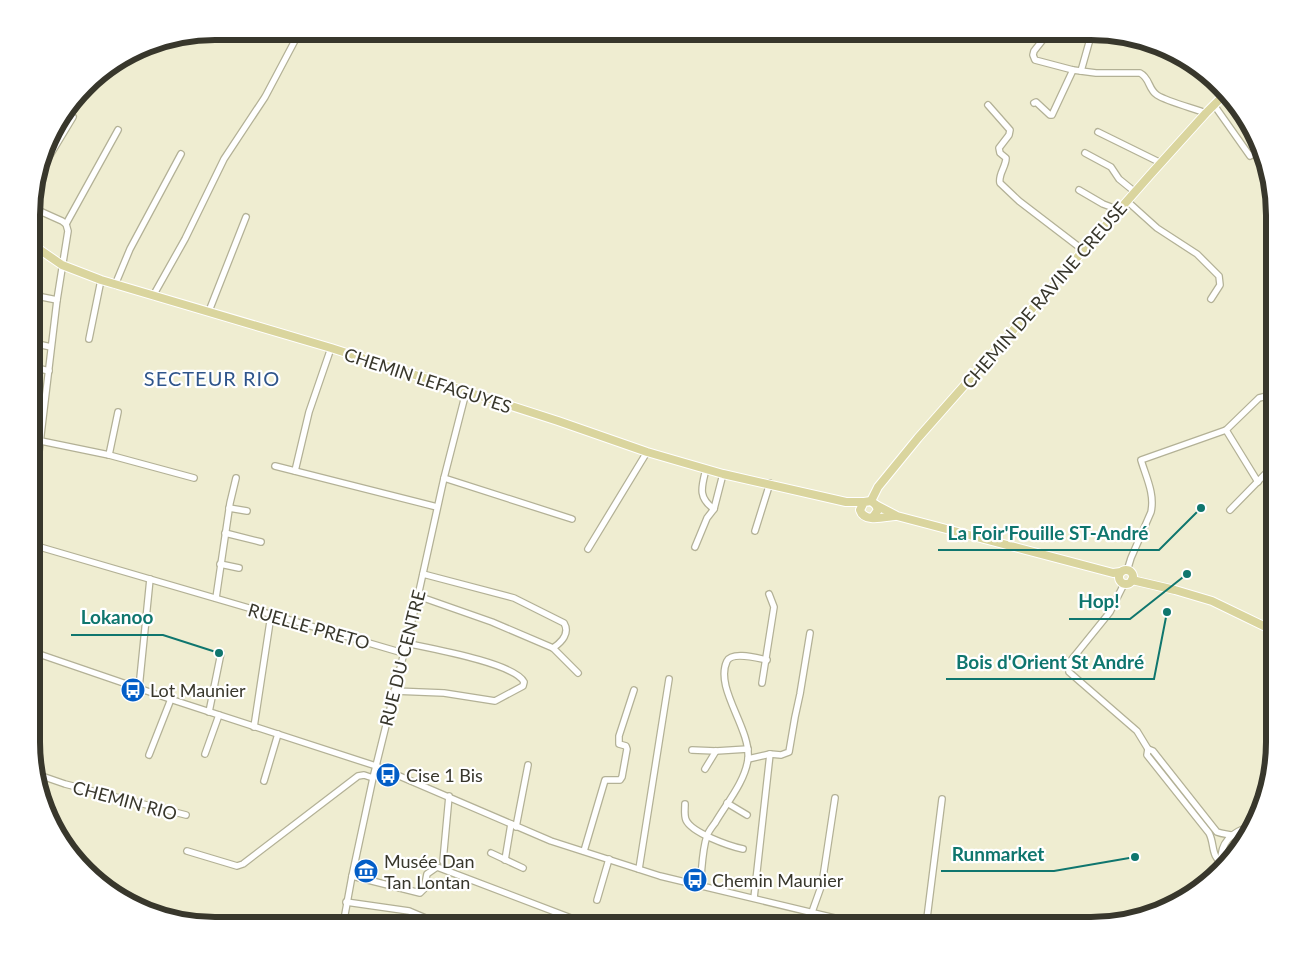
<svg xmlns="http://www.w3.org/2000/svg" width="1306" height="957" font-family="Lato,sans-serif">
<rect width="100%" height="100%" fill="#efedd1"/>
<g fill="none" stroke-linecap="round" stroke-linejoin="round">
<defs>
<g id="minor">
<path d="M1049,32L1034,51L1033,55L1035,60L1073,70L1096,73H1140C1150,78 1148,89 1157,95C1168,102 1193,108 1206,113"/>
<polyline points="1081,71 1092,32"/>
<polyline points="1034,103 1036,102 1050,115 1052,115 1073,70"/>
<path d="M988,105L1010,130L1009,135L999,148L1000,153L1006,158C1006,167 998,174 1000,183L1019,201L1083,250"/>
<polyline points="1214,105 1250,156 1260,150"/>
<polyline points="1098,132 1161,163"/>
<polyline points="1085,153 1111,167 1119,179 1135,192"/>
<polyline points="38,175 73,117"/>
<polyline points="1079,190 1103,204 1119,210"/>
<polyline points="1127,201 1157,228 1197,254 1219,276 1220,285 1211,299"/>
<polyline points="33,208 62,221 66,224 68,231 57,300 33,502"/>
<polyline points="66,224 118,130"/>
<polyline points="115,285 130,249 181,154"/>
<polyline points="33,290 42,297 57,300"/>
<polyline points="153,296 185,239 224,159 265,97 300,31"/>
<polyline points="209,311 246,217"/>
<polyline points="89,339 101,280"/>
<polyline points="33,343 51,347"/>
<polyline points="33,367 49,371"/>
<polyline points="1226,430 1258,482"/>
<polyline points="41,441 109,455 194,478"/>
<polyline points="109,455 118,412"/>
<polyline points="275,466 437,507"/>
<path d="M706,469C702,486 697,497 714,509"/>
<polyline points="295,471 309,412 331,348"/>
<polyline points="444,478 572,519"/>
<polyline points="229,508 247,511"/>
<polyline points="1230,510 1274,465"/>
<polyline points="755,531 770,483"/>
<polyline points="225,533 261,542"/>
<polyline points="33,545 403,653"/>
<polyline points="695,547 707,518 714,509 723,474"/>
<polyline points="588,549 647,452"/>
<polyline points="220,564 239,568"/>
<path d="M1127,571L1131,558L1151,512C1155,494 1146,477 1141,460L1226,430L1259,398L1267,396L1274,400"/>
<path d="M423,574L514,598L564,623C570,633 562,642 553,648"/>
<path d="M1124,584L1110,612L1068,664L1069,672L1137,731L1148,749L1153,751L1217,832C1227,836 1236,832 1242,843"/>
<polyline points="418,596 492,622 553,648 578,673"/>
<polyline points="216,598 230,503 236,478"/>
<polyline points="33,652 176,701 376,766 551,841 660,876 868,926"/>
<polyline points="762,683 774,607 769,594"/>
<polyline points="139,688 150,579"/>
<path d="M394,691L444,693L495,701L523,686L524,682C515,663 428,648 405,643"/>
<polyline points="209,712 221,653"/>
<polyline points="254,727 271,615"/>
<path d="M1148,749L1147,755L1209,833C1215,844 1210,857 1224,864"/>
<polyline points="692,750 716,751 748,749"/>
<polyline points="205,754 219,715"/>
<polyline points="149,755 171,699"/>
<polyline points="748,759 770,754 781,755 789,752 795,717 800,694 810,633"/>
<polyline points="705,769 716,751"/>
<polyline points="36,774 65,784 186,815"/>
<polyline points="264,781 278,734"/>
<polyline points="727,803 747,815"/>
<path d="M685,804C685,809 684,815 686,820C692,833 729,846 743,849"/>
<polyline points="516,827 528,765"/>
<polyline points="187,851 237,866 243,864 358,776 364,775 373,778"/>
<polyline points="584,851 605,780 620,780 622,777 627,749 626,746 619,744 619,736 634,690"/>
<polyline points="491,853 523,868"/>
<polyline points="505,860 511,824"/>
<polyline points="443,861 449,796"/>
<path d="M1221,862C1220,842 1233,831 1252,826"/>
<polyline points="639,869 669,679"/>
<polyline points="352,876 420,893 424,889 427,874 437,867 592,926"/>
<path d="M700,885C702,871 702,850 707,836C708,832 712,827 715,823C726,804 745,782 748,759C751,728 714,688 727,661C732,651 757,658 767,660"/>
<polyline points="754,898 770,754"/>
<polyline points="597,900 609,859"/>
<polyline points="346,902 409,911 442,925"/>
<polyline points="812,912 822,884 835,798"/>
<polyline points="344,920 363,925"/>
<polyline points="343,925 352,876 373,778 418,596 444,478 466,392"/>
<polyline points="926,926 942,799"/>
</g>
<g id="major">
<polyline points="33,245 62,265 101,280 331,348 558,421 647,452 723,474 846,502 864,502"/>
<polyline points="871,501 878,487 918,438 1150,175 1206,113 1224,95"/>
<polyline points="876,505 897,516 1113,573 1121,572"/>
<path d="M873,517L878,510L876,505L871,501L864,502L860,510C864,523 884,517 895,516"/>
<circle cx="1126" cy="577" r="7"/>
<polyline points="1132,580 1175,590 1212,601 1274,631"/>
</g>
<polyline id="highway" points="1220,867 1221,862"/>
</defs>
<use href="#minor" stroke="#b3b196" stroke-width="8"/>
<use href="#major" stroke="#fff" stroke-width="10"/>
<use href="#highway" stroke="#fff" stroke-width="11"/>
<use href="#minor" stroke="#fff" stroke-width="5.5"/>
<use href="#major" stroke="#dad59e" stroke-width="8"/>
<use href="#highway" stroke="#c1b95e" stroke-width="9"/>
</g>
<defs>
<symbol id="bus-disc" viewBox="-11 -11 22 22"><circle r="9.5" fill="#035ec7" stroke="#fff"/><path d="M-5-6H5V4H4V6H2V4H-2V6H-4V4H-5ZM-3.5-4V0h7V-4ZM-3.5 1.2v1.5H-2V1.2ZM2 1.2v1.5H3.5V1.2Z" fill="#fff"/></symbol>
<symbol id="museum-disc" viewBox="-11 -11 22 22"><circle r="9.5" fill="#035ec7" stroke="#fff"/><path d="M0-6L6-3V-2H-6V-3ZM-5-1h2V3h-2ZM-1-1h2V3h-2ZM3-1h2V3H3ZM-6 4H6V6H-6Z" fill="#fff"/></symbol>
</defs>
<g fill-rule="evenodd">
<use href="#bus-disc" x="119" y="676" width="28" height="28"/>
<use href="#bus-disc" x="374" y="761" width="28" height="28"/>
<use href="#museum-disc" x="352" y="857" width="28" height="28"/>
<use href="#bus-disc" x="681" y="866" width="28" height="28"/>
</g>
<g text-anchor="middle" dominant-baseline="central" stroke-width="4.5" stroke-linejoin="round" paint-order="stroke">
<g font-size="18" fill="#38372c" stroke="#fff">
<text transform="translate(1044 295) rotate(-49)">CHEMIN DE RAVINE CREUSE</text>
<text transform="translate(428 380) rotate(18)">CHEMIN LEFAGUYES</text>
<text transform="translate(309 626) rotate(16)">RUELLE PRETO</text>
<text transform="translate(402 658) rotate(-76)">RUE DU CENTRE</text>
<text transform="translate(125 800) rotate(15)">CHEMIN RIO</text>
</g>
<g font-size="18" fill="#38372c" stroke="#fff" text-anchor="start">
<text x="150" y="690">Lot Maunier</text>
<text x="406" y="775">Cise 1 Bis</text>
<text x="384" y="861">Musée Dan<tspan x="384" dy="21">Tan Lontan</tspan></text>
<text x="712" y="880">Chemin Maunier</text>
</g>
<g font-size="20" letter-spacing="1" fill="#2f558b" stroke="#fff">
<text x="212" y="378">SECTEUR RIO</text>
</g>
</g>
<path d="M0 0H1306V957H0ZM215 40H1091A175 175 0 0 1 1266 215V742A175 175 0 0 1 1091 917H215A175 175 0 0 1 40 742V215A175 175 0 0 1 215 40Z" fill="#fff" fill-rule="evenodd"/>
<path fill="none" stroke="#38372c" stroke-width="6" d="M215 40H1091A175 175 0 0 1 1266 215V742A175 175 0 0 1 1091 917H215A175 175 0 0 1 40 742V215A175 175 0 0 1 215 40Z"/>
<path fill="none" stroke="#0f766e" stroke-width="2" d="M1201 508L1159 550H938M1187 574L1130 619H1069M219 653L163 635H71M1167 612L1154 679H946M1135 857L1054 871H941"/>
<g fill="#0f766e" stroke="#fff" stroke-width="2">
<circle cx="1201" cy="508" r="5"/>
<circle cx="1187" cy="574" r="5"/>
<circle cx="219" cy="653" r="5"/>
<circle cx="1167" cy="612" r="5"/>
<circle cx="1135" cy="857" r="5"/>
</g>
<g font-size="19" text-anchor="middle" font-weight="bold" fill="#0f766e" stroke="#fff" stroke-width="4.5" stroke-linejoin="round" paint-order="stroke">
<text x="1048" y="540">La Foir'Fouille ST-André</text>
<text x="1099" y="608">Hop!</text>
<text x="117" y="624">Lokanoo</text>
<text x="1050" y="669">Bois d'Orient St André</text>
<text x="998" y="861">Runmarket</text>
</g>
</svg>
